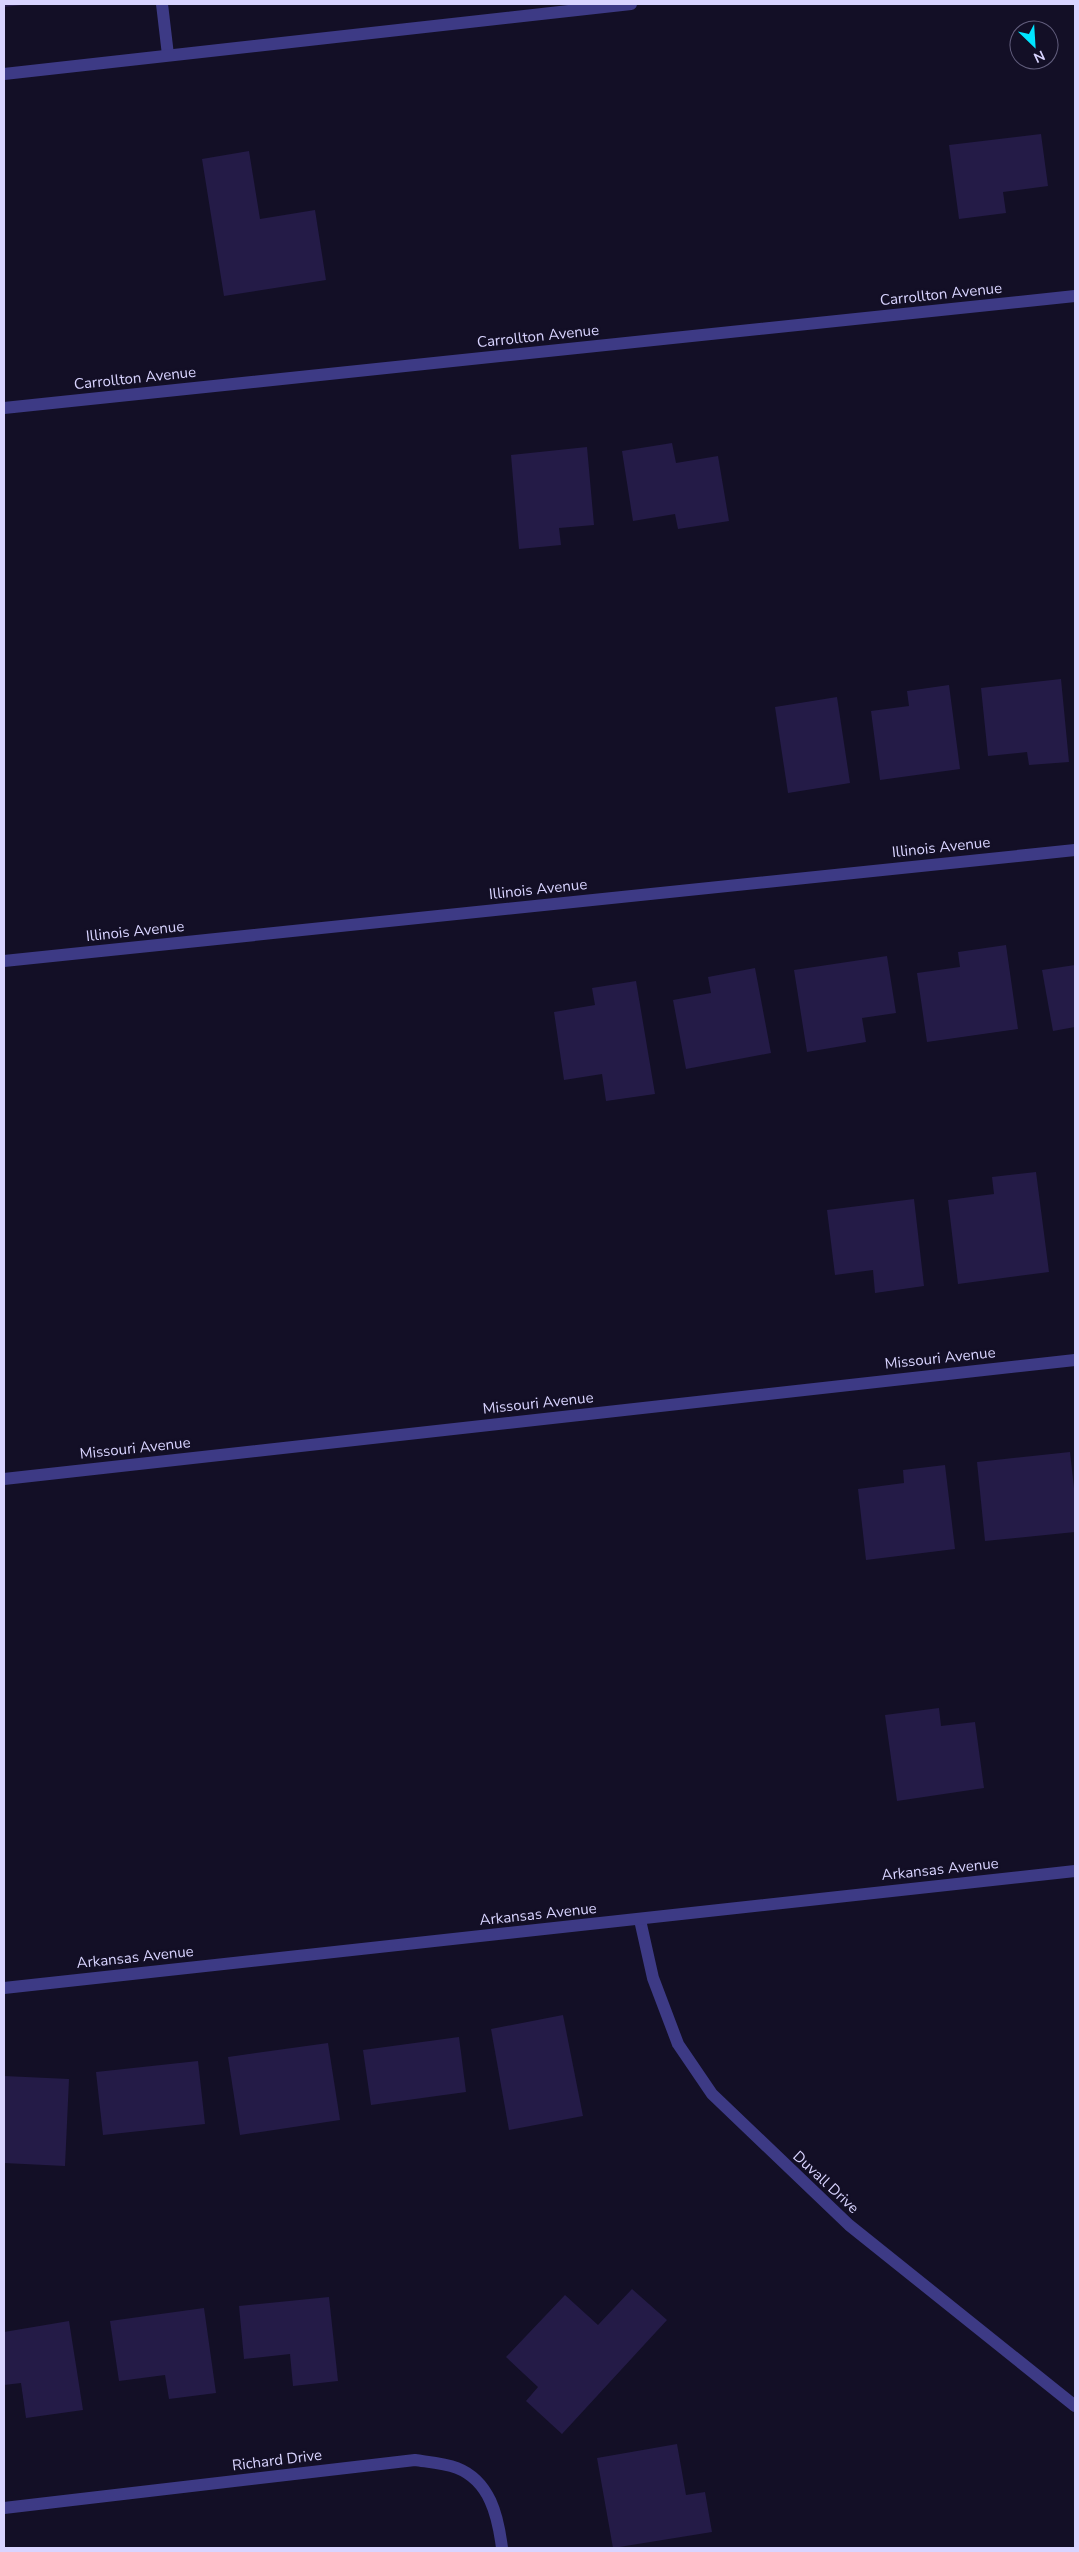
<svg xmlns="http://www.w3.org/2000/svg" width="1079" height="2552" font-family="'Nunito Sans',sans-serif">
<rect width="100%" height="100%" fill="#130f26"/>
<g fill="#241b47">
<polygon points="4,4 22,4 22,5 4,7"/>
<polygon points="1041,134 1048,186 1003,192 1006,213 959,219 949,145"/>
<polygon points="249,151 260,219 315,210 326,280 224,296 202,159"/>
<polygon points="672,443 676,463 718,456 729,521 678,529 675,514 633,521 622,451"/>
<polygon points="587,447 594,525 559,528 561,545 519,549 511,455"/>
<polygon points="1061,679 1069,762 1029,765 1027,752 988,756 981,688"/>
<polygon points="949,685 960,769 880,780 871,711 909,706 907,691"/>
<polygon points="837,697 850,783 788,793 775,707"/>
<polygon points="1006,945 1018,1029 927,1042 917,973 960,967 958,952"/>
<polygon points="887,956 896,1013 862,1018 866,1042 807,1052 794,970"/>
<polygon points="1075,965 1075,1027 1053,1031 1042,970"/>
<polygon points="755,968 771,1053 686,1069 673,1000 711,993 708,977"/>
<polygon points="636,981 655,1094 606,1101 602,1074 564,1080 554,1012 595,1005 592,988"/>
<polygon points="1036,1172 1049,1272 958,1284 948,1200 994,1194 992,1177"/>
<polygon points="914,1199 924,1286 875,1293 873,1270 835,1275 827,1210"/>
<polygon points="1070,1452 1075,1497 1075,1532 985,1541 977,1462"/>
<polygon points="945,1465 955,1549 866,1560 858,1489 904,1483 903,1470"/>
<polygon points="939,1708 941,1726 975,1722 984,1788 897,1801 885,1715"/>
<polygon points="563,2015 583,2116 509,2130 491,2029"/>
<polygon points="459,2037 466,2092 371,2105 363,2050"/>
<polygon points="328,2043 340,2120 240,2135 228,2057"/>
<polygon points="198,2061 205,2124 103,2135 96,2072"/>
<polygon points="4,2076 69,2079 65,2166 4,2163"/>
<polygon points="632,2289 667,2320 562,2434 526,2401 538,2387 506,2357 565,2295 598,2325"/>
<polygon points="329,2297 338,2381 293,2386 290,2354 244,2359 239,2306"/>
<polygon points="204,2308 216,2393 169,2399 165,2375 119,2381 110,2321"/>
<polygon points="69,2321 83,2410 26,2418 21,2383 4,2385 4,2332"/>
<polygon points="677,2444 686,2495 705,2492 712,2532 613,2548 597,2458"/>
</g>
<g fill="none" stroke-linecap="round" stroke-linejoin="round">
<g stroke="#3d3a85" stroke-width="12">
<polyline points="162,4 168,55"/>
<polyline points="4,74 631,4"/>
</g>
<g stroke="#3d3a85" stroke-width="12">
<polyline points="4,408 1075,296"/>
<polyline points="4,961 1075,850"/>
<polyline points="4,1479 1075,1360"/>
<polyline points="640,1920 653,1978 678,2044 712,2094 849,2225 1075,2406"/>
<polyline points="4,1988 1075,1871"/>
<path d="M4,2508L415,2460C428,2462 444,2463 457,2468C490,2481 498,2516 502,2548"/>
</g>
</g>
<g text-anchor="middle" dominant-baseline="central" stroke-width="5" stroke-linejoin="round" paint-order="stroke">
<g font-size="15" fill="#d9d4ff" stroke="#130f26">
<text transform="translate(941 294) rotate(-6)">Carrollton Avenue</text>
<text transform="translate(538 336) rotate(-6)">Carrollton Avenue</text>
<text transform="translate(135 378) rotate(-6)">Carrollton Avenue</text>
<text transform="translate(941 847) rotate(-6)">Illinois Avenue</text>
<text transform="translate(538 889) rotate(-6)">Illinois Avenue</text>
<text transform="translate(135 931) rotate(-6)">Illinois Avenue</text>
<text transform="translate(940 1358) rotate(-6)">Missouri Avenue</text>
<text transform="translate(538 1403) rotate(-6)">Missouri Avenue</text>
<text transform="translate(135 1448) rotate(-6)">Missouri Avenue</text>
<text transform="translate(940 1869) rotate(-6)">Arkansas Avenue</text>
<text transform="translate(538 1914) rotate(-6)">Arkansas Avenue</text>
<text transform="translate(135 1957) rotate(-6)">Arkansas Avenue</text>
<text transform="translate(826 2182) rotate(43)">Duvall Drive</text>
<text transform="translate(277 2460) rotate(-7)">Richard Drive</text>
</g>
</g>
<rect width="1079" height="2552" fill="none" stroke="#d9d4ff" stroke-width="10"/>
<g transform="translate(1034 45) rotate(155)"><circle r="24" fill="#130f26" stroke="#625e7d"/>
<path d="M0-4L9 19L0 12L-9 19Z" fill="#00e5ff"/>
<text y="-8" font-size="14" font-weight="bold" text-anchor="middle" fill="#d9d4ff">N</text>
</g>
</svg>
